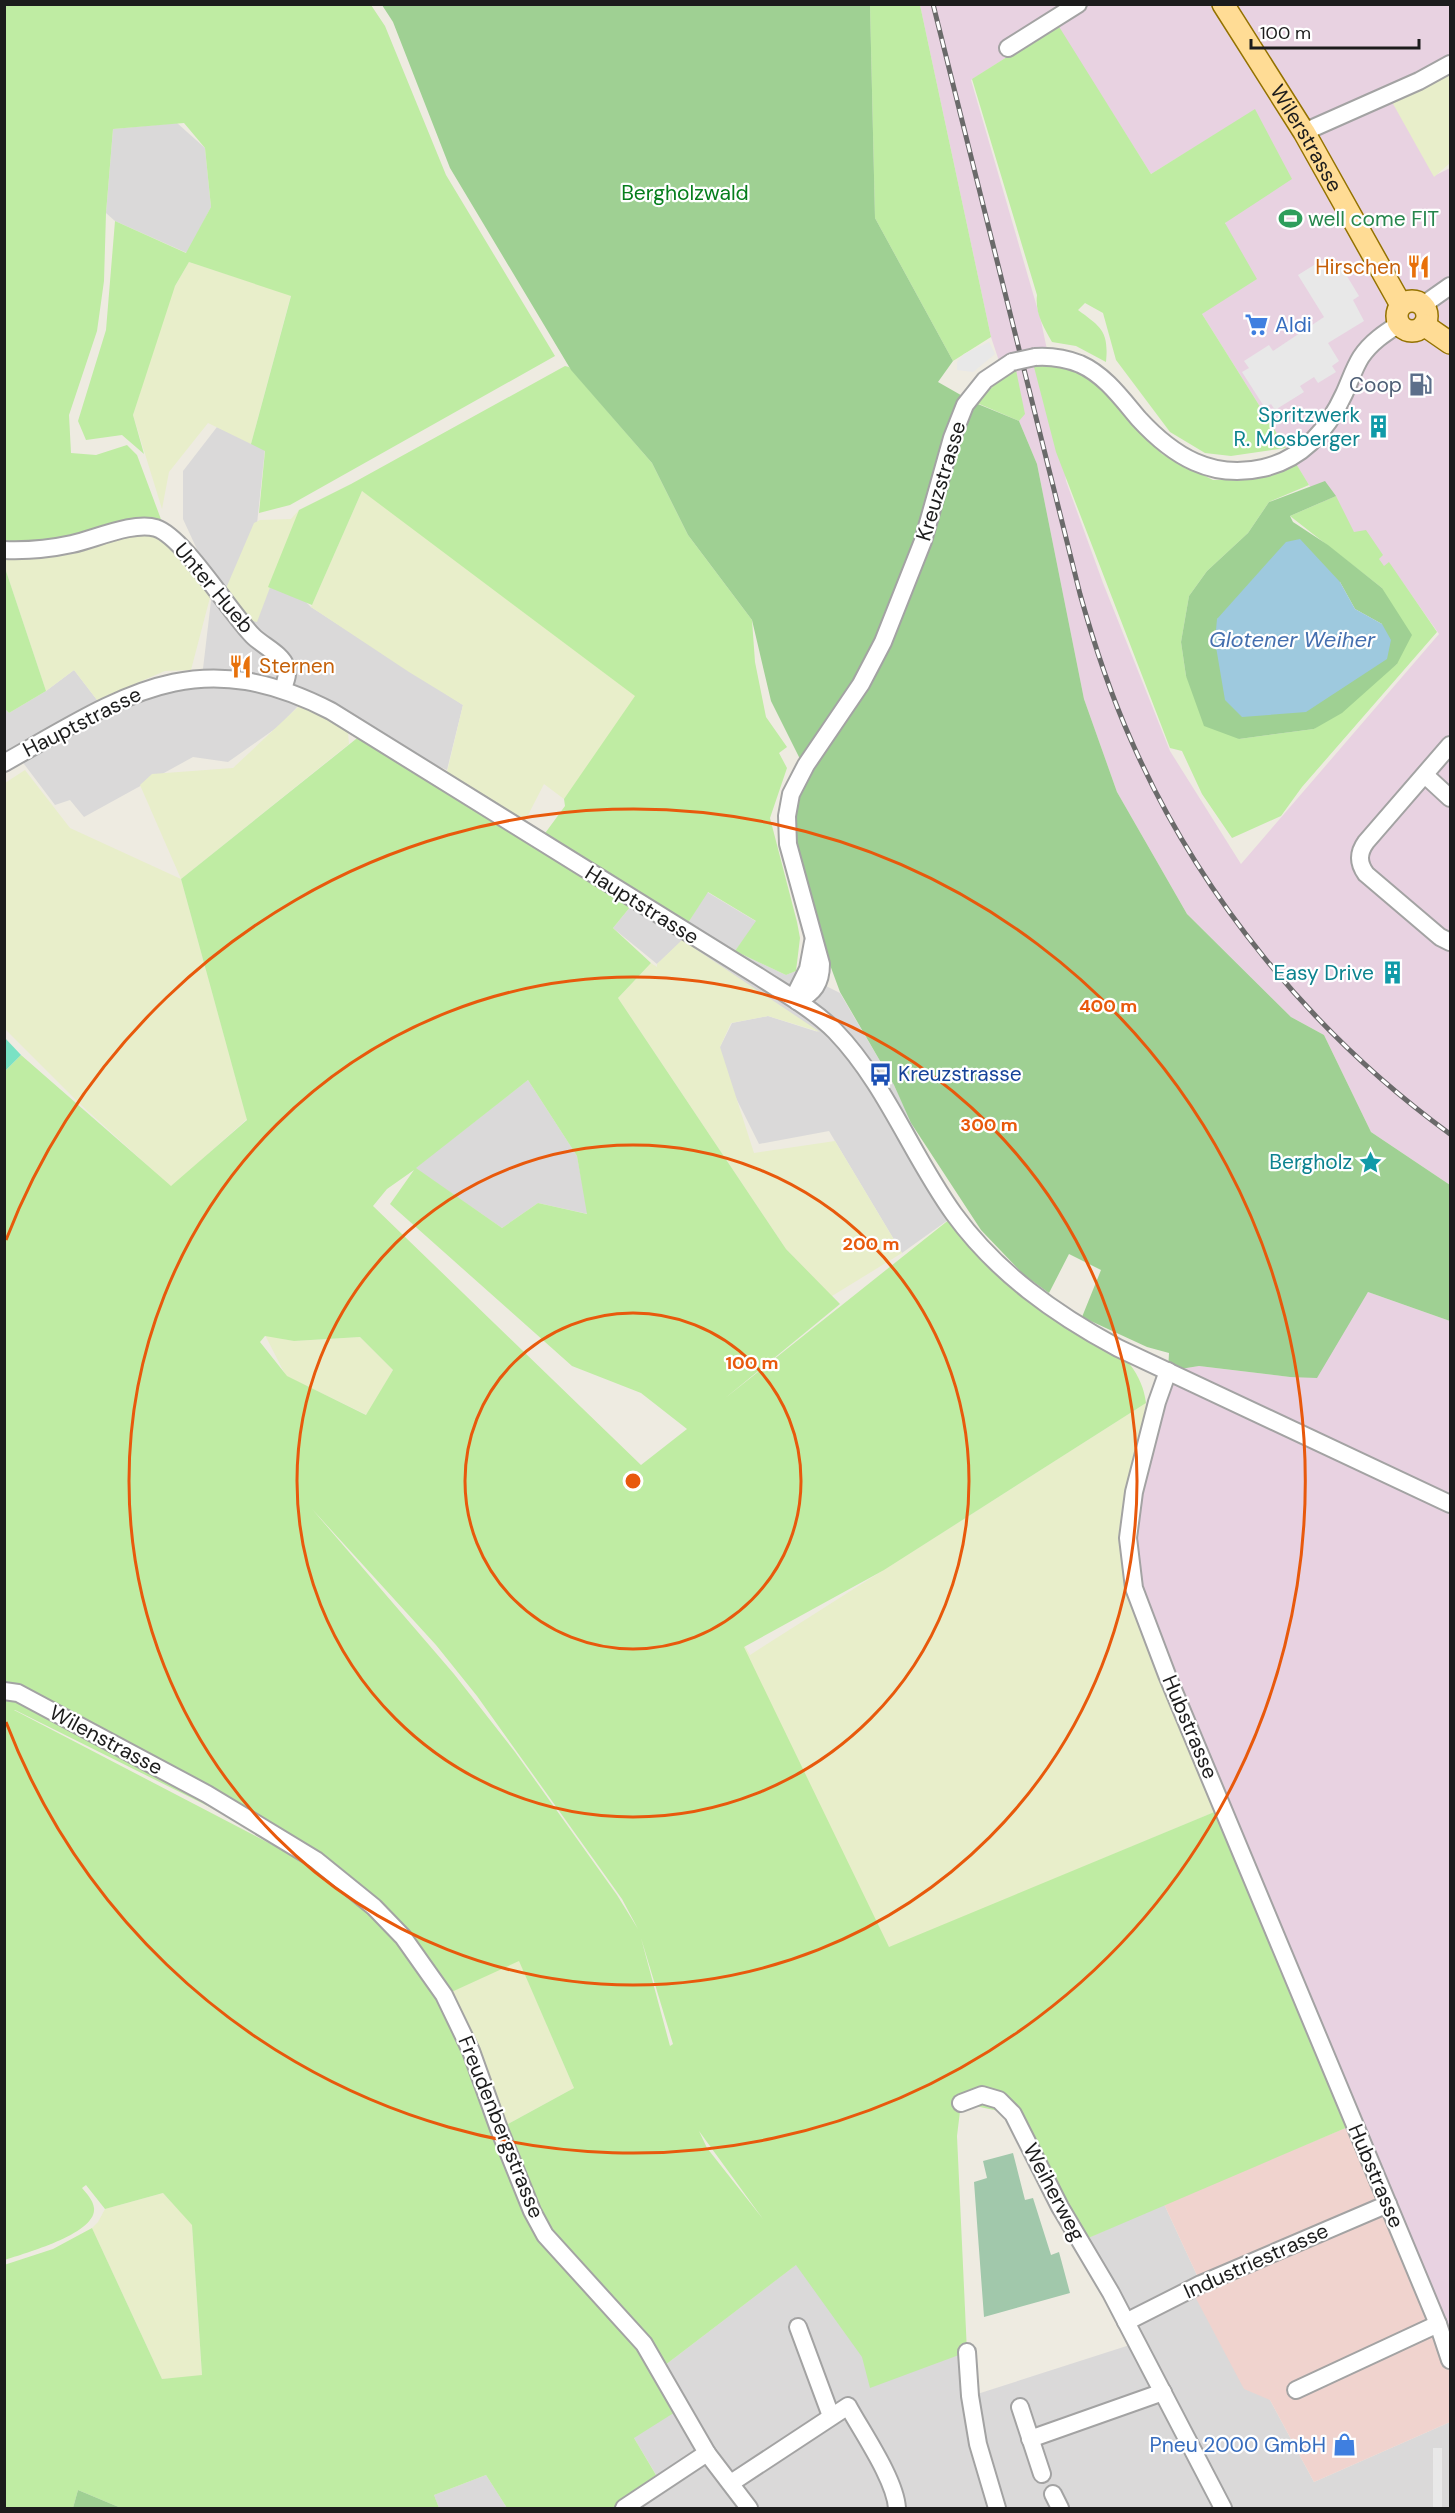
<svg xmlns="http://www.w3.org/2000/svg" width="1455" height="2513" font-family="'DM Sans',sans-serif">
<rect width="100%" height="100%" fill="#eeebe1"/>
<g fill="#dad9d9">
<polygon points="177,123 205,148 211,207 187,253 115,221 106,213 113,129"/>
<polygon points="217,427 265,449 254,552 311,607 463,705 447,770 299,705 279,726 228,762 193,757 84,817 70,800 55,805 21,760 5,766 4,708 9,713 46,691 74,670 97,700 117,699 202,677 213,584 183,519 183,471"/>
<polygon points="707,892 757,922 735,951 786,975 796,971 840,993 894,1085 955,1215 902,1253 829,1131 759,1144 719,1064 720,1047 732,1023 768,1016 818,1032 682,941 657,964 613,928 635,901 688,923"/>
<polygon points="528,1080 577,1156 588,1214 538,1203 502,1228 415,1168"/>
<polygon points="1164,2204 1201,2284 1270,2400 1314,2482 1450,2422 1450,2508 623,2508 661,2483 634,2438 660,2369 797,2264 967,2352 971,2396 1136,2343 1079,2242"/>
<polygon points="486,2475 507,2508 439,2508 434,2495"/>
</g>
<polygon fill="#f0d3ce" points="1355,2124 1450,2360 1450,2422 1314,2482 1270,2400 1244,2389 1191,2289 1201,2284 1164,2204"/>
<g fill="#e8d2e1" fill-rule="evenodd">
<path d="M920,5H1450V68L1434,176L1450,168V1185L1371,1132L1324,1035L1291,1017L1187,914L1117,792L1084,699L1037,464L1019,421L991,337ZM1057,25L1151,174L1255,110L1202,314L1309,485L1368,571L1396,573L1439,634L1241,864L1170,751L1103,583L1066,481L1055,388L1041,321L971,80Z"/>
<polygon points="1368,1292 1450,1321 1450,2360 1224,1808 1129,1554 1168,1371 1199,1366 1290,1377 1352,1317"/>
</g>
<g fill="#e8eeca">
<polygon points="1450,68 1450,163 1434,177 1392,102"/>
<polygon points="189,262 291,295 251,444 208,423 169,472 162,509 133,415 171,293"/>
<polygon points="362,491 647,688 564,799 544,784 524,823 447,772 463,705 409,672 311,607"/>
<polygon points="299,510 257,622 244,619 224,593 254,523 260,520 291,519"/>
<polygon points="137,530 155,534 213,586 191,670 165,671 97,700 74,670 46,691 5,568 4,554 46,557"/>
<polygon points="298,707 347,721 349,744 181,879 247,1119 171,1187 80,1104 5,1029 5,783 25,770 70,828 181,879 140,785 152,774 233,768"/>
<polygon points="682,940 820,1032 768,1016 731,1023 720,1047 754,1153 835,1141 902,1253 832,1296 786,1249 618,998 651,963 657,967 657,964"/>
<polygon points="265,1335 294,1341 360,1337 393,1370 367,1415 286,1376"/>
<polygon points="1146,1403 1120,1544 1161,1677 1224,1808 887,1949 642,1465 750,1655"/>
<polygon points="519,1960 574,2088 499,2129 444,1995"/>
<polygon points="163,2193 192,2224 202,2376 162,2379 92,2228 98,2222 105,2209"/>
</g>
<g fill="#bfeca3" fill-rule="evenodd">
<polygon points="4,5 371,5 385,26 446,175 555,356 290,505 259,513 265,451 251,444 291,296 189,262 175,286 133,415 144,454 122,435 86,440 78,421 106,330 115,221 186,253 211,207 205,148 184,123 113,129 106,213 104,281 97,331 69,415 71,453 96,455 127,445 137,455 162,522 71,540 5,545"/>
<polygon points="870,5 920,5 991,337 953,361 875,218"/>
<path d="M1058,25L1151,174L1255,109L1292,179L1225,223L1257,279L1202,314L1286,448L1231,456L1205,453L1170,432L1116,360L1103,313L1085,303L1078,310C1101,327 1109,331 1106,362L1076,346L1052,342C1043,326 1035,313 1037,295L972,79Z"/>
<polygon points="1047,363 1071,369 1104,388 1162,454 1213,480 1257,479 1288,467 1295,462 1309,485 1269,502 1248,533 1207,571 1189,596 1181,642 1186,676 1239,739 1314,729 1397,664 1382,588 1290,516 1336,496 1354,532 1366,530 1383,555 1379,559 1384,566 1389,562 1437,632 1302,787 1281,816 1232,838 1202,794 1182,751 1170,748 1056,452 1034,367"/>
<polygon points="565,366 569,367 652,463 688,535 752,620 755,662 766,717 787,747 779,753 787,768 770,818 797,922 800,938 796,971 786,975 735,951 756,921 708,892 688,923 543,836 565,806 564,799 635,696 362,491 312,605 268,587 299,510 351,484"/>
<polygon points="1016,370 1025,414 1019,421 977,403 999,380"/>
<polygon points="5,568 46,691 9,713 4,708"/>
<path d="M361,735L635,901L613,928L651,963L618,998L786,1249L840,1304L724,1399L955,1215C968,1230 981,1249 997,1263C1041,1302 1140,1339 1146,1403L884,1570L744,1647L889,1947L1224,1808L1355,2124L1079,2242L1013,2114L961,2103L957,2136L967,2352L870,2388L862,2357L796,2265L660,2369L680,2409L634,2438L656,2475L614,2508H507L486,2475L434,2495L439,2508H121L78,2490L73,2508H5L4,2265L53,2249L92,2228L162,2379L202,2375L192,2225L163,2193L105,2209L86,2185L82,2188C87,2194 93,2200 94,2208C97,2234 25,2253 5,2260V1071L21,1055L171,1186L247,1120L181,879ZM528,1080L577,1156L587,1214L538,1203L502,1228L416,1168ZM414,1170L390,1204L572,1366L641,1393L687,1429L641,1465L373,1206L387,1189ZM265,1336L294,1341L360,1337L393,1370L366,1415L287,1376L260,1342ZM312,1509L436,1645L477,1696L622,1899L638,1929L617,1895L515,1752L454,1674ZM14,1710H15L312,1858L286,1852ZM641,1938L673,2044L670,2046ZM519,1961L574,2088L499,2129L445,1995ZM699,2131L763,2219L707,2148Z"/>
</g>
<g fill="#9fd093" fill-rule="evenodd">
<polygon points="382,5 870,5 875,218 953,361 938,382 973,402 1019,421 1037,464 1084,699 1117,792 1187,914 1291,1017 1324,1035 1371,1132 1450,1185 1450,1321 1368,1292 1317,1378 1290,1377 1199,1366 1168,1371 1169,1353 1147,1347 1082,1317 1101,1270 1069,1254 1049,1293 1024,1275 981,1230 911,1123 894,1085 840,992 823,946 797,849 795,807 808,775 771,701 752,620 688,535 652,463 571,370 450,168 393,22"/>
<path d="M1325,481L1336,496L1290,516L1293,522L1328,545L1382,588L1412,635L1397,664L1342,713L1314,729L1239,739L1204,726L1186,676L1181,642L1189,596L1207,571L1248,533L1269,502ZM1340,582L1355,609L1382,624L1217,619Z"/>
<polygon points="78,2490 121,2508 73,2508"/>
</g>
<polygon fill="#a1c8ab" points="1013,2153 1025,2200 1033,2198 1051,2255 1059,2252 1070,2293 984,2317 974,2182 987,2178 983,2161"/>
<polygon fill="#7ae2c4" points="5,1038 21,1055 5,1071"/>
<g fill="#e8e8e8">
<polygon points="1327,257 1333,266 1339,263 1359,296 1353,300 1364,321 1328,343 1339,361 1332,366 1336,372 1318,383 1314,377 1300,386 1304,392 1275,410 1271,404 1265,408 1242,372 1249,368 1244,361 1269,345 1273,351 1324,317 1298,275"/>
<polygon points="989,342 995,354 973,372 957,370 957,362 964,354"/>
<rect x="1433" y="2448" width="9" height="60"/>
</g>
<polygon fill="#9ec9de" points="1300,539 1340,582 1355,609 1382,624 1391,640 1387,659 1306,712 1242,717 1225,700 1215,641 1217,619 1286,542"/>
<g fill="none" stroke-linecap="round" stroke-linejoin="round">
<defs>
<g id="minor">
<polyline points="1008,48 1078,4"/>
<polyline points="1304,132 1419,81 1450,64"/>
<polyline points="1423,305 1450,286"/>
<path d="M1035,357C1050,356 1065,358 1080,364C1105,375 1122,399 1139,419C1173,456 1212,480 1263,468C1303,459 1328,429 1344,394C1350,381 1354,368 1361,357C1371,342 1385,333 1399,324"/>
<path d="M4,550C28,551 49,549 72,544C95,539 134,521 156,528C184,537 230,613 253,636C263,646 282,654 286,667C289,674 285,682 283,689"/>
<path d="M1450,745L1366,842C1358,853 1358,863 1366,874L1440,937L1450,942"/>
<path d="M4,763C123,696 195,641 331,711L758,976C784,993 813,1009 835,1031C886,1084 912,1156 954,1214C997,1273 1055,1314 1118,1348L1450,1504"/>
<polyline points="1425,775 1450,798"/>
<path d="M797,1001C814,993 821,983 821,964L788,844L787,816L791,794L806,765L861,684L883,642L923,541L952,438L965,405L985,380L1012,362"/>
<polyline points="797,1001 797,991 808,969 813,942"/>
<polyline points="1168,1371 1157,1402 1134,1492 1128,1538 1134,1588 1167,1675 1438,2324 1450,2360"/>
<polyline points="4,1691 18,1693 207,1794 316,1860 374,1907 403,1937 444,1995 471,2051 499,2129 532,2211 545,2235 644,2344 707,2453 749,2508"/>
<polyline points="961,2103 982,2095 999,2100 1013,2114 1060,2207 1111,2293 1223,2508"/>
<polyline points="1126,2322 1201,2284 1388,2204"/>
<polyline points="798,2327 831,2416"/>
<polyline points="967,2352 970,2396 978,2444 997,2508"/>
<polyline points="1296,2390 1438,2324"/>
<polyline points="1020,2407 1042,2474"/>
<polyline points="1030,2439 1163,2392"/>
<path d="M731,2483L848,2406C862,2432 895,2479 897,2508"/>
<polyline points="1053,2494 1060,2508"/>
<polyline points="624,2508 707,2453"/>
</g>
<g id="major">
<path id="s1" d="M1223,4L1304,132L1401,305"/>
<circle cx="1412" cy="316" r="15"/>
<polyline points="1424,325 1450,343"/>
</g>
</defs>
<use href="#minor" stroke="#a3a3a3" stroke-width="20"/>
<use href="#major" stroke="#947200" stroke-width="24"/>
<use href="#minor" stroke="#fff" stroke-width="16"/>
<use href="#major" stroke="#ffdc95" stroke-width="21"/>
<defs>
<path id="rail" d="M933,4L1080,594C1094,644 1110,693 1131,740C1199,896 1313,1034 1450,1134"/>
</defs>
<use href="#rail" stroke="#6a6a6a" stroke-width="5"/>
<use href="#rail" stroke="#fff" stroke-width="3" stroke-dasharray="9" stroke-linecap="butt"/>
<defs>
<polyline id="minor-bridge" points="1012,362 1035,357"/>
</defs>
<use href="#minor-bridge" stroke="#a3a3a3" stroke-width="20" stroke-linecap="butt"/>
<use href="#minor-bridge" stroke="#fff" stroke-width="16"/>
</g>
<g fill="none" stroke="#e8590c" stroke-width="3">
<circle cx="633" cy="1481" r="168"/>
<circle cx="633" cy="1481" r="336"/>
<circle cx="633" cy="1481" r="504"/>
<path d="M6 1240A672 672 0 1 1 6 1722"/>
</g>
<defs>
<symbol id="stadium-bare" viewBox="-9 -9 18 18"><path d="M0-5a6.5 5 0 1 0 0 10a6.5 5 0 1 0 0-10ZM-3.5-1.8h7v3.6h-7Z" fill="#2e9e5b" stroke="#fff" stroke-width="2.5" paint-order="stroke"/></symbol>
<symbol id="restaurant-bare" viewBox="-9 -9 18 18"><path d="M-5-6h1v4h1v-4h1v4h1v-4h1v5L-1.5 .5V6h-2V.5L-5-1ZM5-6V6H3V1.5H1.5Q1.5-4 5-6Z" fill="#e8710a" stroke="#fff" stroke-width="2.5" paint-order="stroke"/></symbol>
<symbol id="supermarket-bare" viewBox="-9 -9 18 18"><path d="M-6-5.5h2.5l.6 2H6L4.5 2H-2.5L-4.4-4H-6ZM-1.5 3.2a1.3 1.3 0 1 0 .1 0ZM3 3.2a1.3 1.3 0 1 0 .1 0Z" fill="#3f7fe0" stroke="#fff" stroke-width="2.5" paint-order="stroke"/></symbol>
<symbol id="fuel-bare" viewBox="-9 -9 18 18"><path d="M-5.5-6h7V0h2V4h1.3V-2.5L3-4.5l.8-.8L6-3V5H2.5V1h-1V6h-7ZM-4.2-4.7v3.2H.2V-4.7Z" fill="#5c6f8a" stroke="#fff" stroke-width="2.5" paint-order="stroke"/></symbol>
<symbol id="building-bare" viewBox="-9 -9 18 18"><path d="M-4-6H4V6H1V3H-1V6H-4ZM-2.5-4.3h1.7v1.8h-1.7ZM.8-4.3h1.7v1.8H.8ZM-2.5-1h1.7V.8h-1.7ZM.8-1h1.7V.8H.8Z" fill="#0f9aa8" stroke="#fff" stroke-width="2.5" paint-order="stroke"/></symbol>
<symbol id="bus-bare" viewBox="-9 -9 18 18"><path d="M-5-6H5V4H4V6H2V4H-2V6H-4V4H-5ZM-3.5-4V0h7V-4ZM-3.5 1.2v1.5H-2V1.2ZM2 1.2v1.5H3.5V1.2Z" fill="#1a4fb4" stroke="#fff" stroke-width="2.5" paint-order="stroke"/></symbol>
<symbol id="sight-bare" viewBox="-9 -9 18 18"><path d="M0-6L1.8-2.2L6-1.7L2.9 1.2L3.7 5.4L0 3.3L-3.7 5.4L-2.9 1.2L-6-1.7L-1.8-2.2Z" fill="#0f9aa8" stroke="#fff" stroke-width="2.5" paint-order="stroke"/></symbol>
<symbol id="shop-bare" viewBox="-9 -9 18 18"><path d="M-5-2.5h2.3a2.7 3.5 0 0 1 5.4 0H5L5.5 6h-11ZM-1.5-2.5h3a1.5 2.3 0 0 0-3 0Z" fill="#3f7fe0" stroke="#fff" stroke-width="2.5" paint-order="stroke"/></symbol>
</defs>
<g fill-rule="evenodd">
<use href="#stadium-bare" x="1274" y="202" width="33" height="33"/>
<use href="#restaurant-bare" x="1402" y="250" width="33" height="33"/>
<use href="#supermarket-bare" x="1240" y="308" width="33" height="33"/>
<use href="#fuel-bare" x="1404" y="368" width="33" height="33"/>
<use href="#building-bare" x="1362" y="410" width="33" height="33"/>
<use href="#restaurant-bare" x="224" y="650" width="33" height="33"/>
<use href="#building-bare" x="1376" y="956" width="33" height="33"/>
<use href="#bus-bare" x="864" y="1058" width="33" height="33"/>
<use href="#sight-bare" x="1354" y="1146" width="33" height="33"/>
<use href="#shop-bare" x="1328" y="2428" width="33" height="33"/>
</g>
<g text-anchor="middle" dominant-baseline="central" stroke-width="4.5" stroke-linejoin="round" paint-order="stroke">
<g font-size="21" fill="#1c1c1c" stroke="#fff">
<text stroke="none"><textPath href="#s1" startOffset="158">Wilerstrasse</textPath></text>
<text transform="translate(941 481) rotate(-73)">Kreuzstrasse</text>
<text transform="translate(214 588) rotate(50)">Unter Hueb</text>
<text transform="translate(82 722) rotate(-27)">Hauptstrasse</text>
<text transform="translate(642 905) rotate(32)">Hauptstrasse</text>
<text transform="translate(1190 1727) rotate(67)">Hubstrasse</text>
<text transform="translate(106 1740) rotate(28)">Wilenstrasse</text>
<text transform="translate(501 2127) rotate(68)">Freudenbergstrasse</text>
<text transform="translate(1376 2176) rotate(67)">Hubstrasse</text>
<text transform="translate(1054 2192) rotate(62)">Weiherweg</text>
<text transform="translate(1256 2261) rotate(-24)">Industriestrasse</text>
</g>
<g font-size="21" fill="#067e1c" stroke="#fff">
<text x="685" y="193">Bergholzwald</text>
</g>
<g font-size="21" fill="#27864d" stroke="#fff" text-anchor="start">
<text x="1308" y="219">well come FIT</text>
</g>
<g font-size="21" fill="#c56008" stroke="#fff" text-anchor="end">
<text x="1401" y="267">Hirschen</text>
<text x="259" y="666" text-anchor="start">Sternen</text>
</g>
<g font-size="21" fill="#366cbe" stroke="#fff" text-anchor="start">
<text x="1275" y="325">Aldi</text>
<text x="1326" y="2445" text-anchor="end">Pneu 2000 GmbH</text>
</g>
<g font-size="21" fill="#4e5e75" stroke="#fff" text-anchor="end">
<text x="1402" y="385">Coop</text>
</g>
<g font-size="21" fill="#0d838f" stroke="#fff" text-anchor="end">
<text x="1360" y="415">Spritzwerk<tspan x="1360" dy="24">R. Mosberger</tspan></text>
<text x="1374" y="973">Easy Drive</text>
<text x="1352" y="1162">Bergholz</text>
</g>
<g font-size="21" fill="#164399" stroke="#fff" text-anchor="start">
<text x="898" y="1074">Kreuzstrasse</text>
</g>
<g font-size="22" font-style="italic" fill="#446faf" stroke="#fff">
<text x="1292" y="639">Glotener Weiher</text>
</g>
</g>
<circle cx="633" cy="1481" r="9" fill="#e8590c" stroke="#fff" stroke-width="3"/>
<g font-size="18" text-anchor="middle" font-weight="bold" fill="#e8590c" stroke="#fff" stroke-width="4.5" stroke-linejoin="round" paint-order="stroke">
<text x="1108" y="1012">400 m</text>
<text x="989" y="1131">300 m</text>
<text x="871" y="1250">200 m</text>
<text x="752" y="1369">100 m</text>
</g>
<rect width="1455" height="2513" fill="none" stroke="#1c1c1c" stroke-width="12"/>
<path d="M1251 39v9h168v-9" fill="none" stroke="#1c1c1c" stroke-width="3"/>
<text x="1260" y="39" font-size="18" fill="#1c1c1c" stroke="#ffffff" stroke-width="4.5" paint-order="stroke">100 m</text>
</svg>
